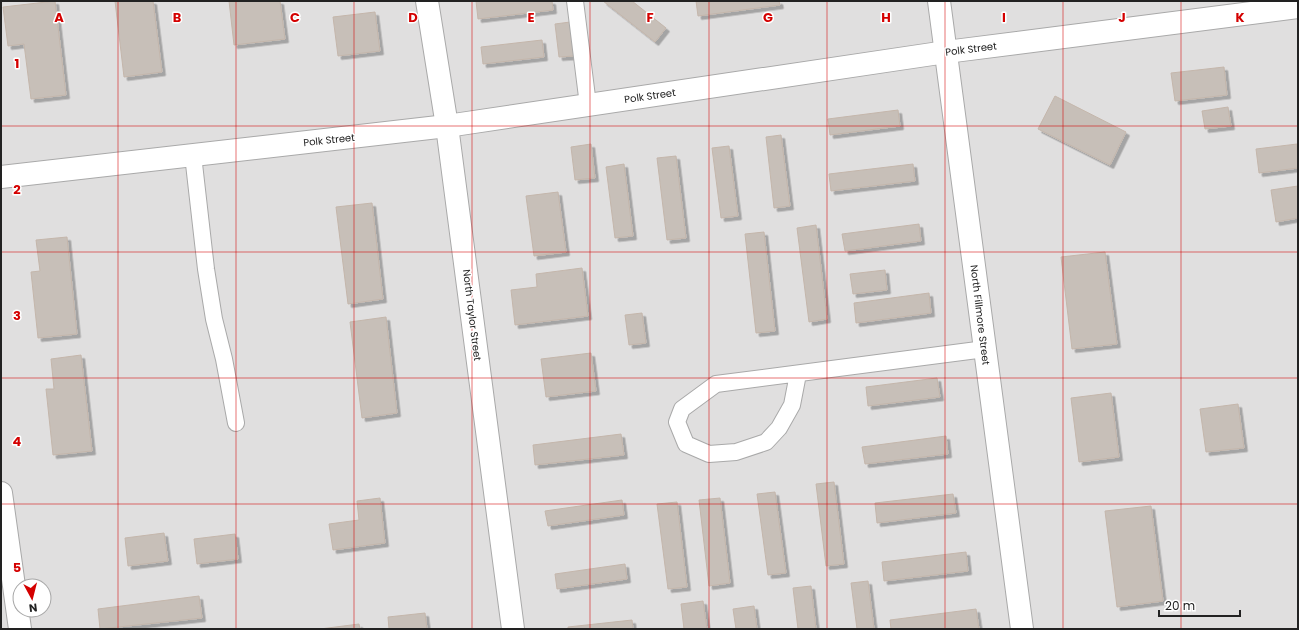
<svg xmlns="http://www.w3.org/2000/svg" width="1299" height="630" font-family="Poppins,sans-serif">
<defs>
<filter id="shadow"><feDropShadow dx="3.5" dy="3.5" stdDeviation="0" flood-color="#0004"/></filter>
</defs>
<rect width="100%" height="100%" fill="#f2efe9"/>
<path fill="#e0dfdf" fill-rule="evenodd" d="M1,1H1298V629H1ZM20,586H44V610H20Z"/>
<g fill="#c7bfb8" stroke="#c4b6ab" filter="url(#shadow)">
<polygon points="55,1 66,95 31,99 24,44 8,46 3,7"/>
<polygon points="115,1 153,1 162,72 124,77"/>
<polygon points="229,1 280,1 285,39 234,45"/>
<polygon points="476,1 552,1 553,10 478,19"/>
<polygon points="603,1 632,1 666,28 655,42"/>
<polygon points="696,1 779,1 780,5 698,16"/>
<polygon points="375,12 380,51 338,56 333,17"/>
<polygon points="570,22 574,56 559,57 555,24"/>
<polygon points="542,40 544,57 483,64 481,47"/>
<polygon points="1224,67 1227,95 1175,101 1171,73"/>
<polygon points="1055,96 1126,132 1110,165 1038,129"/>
<polygon points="1228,107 1231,126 1205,129 1202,111"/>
<polygon points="898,110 900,126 830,135 828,119"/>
<polygon points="781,135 790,206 774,208 766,137"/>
<polygon points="591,144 595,178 575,180 571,147"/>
<polygon points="1297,144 1298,168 1259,173 1256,149"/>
<polygon points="729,146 738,216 721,218 712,148"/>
<polygon points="676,156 686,238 667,240 657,158"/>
<polygon points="624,164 633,236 615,238 606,167"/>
<polygon points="913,164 915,181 831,191 829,174"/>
<polygon points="1298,186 1298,218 1276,222 1271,190"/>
<polygon points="558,192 566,252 534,256 526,196"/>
<polygon points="372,203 383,299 348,304 336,207"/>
<polygon points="919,224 921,241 845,251 842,234"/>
<polygon points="816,225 827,319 809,322 797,228"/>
<polygon points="764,232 775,331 756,333 745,234"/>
<polygon points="67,237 77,334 38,338 31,272 40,271 36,240"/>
<polygon points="1105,252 1117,344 1072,349 1061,257"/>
<polygon points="582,268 588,316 515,325 511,290 537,287 536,274"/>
<polygon points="885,270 887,290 853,294 850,274"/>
<polygon points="929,293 931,313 856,323 854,303"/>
<polygon points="642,313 646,343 629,345 625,315"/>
<polygon points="386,317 397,413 362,418 350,322"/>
<polygon points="591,353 596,391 546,397 541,359"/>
<polygon points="81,355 92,451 53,455 46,389 54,389 51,359"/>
<polygon points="937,378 940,397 868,406 866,387"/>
<polygon points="1111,393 1119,457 1079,462 1071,398"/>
<polygon points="1238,404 1244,448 1206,452 1200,409"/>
<polygon points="621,434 624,455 535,465 533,445"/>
<polygon points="946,436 948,454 865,464 862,447"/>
<polygon points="834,482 844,564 826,566 816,484"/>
<polygon points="775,492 786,573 768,575 757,494"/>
<polygon points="953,494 956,513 877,523 875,503"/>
<polygon points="380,498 385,543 333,550 329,524 359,520 357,501"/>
<polygon points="720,498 730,583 709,586 699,500"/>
<polygon points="622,500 624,515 548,526 545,511"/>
<polygon points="677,502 687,587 668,589 657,504"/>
<polygon points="1151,506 1163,601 1117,607 1105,511"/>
<polygon points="164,533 168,561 128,566 125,538"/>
<polygon points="235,534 238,559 197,564 194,539"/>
<polygon points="966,552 968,571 884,581 882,562"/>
<polygon points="625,564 627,579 557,589 555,574"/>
<polygon points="868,581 874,629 857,629 851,583"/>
<polygon points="811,586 816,629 798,629 793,588"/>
<polygon points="199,596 202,618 100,629 98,609"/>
<polygon points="703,601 707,629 684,629 681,604"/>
<polygon points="754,606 757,629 736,629 733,609"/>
<polygon points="976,609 979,629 891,629 890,620"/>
<polygon points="425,613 427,629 389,629 388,617"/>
<polygon points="632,620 633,629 568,629 568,627"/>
<polygon points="359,624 360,629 320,629"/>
</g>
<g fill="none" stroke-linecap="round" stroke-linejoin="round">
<defs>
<g id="lane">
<polyline points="575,1 588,105"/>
<polyline points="193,155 206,269 214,319 224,359 236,423"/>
<polyline points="798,374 792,405 779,428 766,442 736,452 709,454 686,444 677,422 682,409 716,384 985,349"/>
</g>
<g id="street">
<polyline points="427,1 447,126 513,629"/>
<polyline points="939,1 1022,629"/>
<polyline points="1,177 447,126 946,52 1298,7"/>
<polyline points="1,493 20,629"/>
</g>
</defs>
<use href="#lane" stroke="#a9a9a9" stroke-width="18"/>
<use href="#street" stroke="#a9a9a9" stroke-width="24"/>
<use href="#lane" stroke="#fff" stroke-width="16"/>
<use href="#street" stroke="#fff" stroke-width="22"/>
</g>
<path fill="none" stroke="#d40000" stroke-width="1" stroke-opacity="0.55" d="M118,1V629M236,1V629M354,1V629M472,1V629M590,1V629M709,1V629M827,1V629M945,1V629M1063,1V629M1181,1V629M1,126H1298M1,252H1298M1,378H1298M1,504H1298"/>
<g text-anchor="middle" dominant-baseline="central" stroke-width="3" stroke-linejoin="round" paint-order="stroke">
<g font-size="10" fill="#222" stroke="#fff">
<text transform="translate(971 49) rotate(-7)">Polk Street</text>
<text transform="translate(650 96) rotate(-8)">Polk Street</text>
<text transform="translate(329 140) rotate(-6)">Polk Street</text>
<text transform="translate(472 315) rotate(83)">North Taylor Street</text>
<text transform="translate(980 315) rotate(83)">North Fillmore Street</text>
</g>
</g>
<g font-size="13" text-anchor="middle" font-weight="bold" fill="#d40000" stroke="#fff" stroke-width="3" stroke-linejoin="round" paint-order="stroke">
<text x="59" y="22">A</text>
<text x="177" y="22">B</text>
<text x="295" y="22">C</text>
<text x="413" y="22">D</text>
<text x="531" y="22">E</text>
<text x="650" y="22">F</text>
<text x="768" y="22">G</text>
<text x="886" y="22">H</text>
<text x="1004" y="22">I</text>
<text x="1122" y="22">J</text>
<text x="1240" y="22">K</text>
<text x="17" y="68">1</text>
<text x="17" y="194">2</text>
<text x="17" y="320">3</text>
<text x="17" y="446">4</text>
<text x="17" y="572">5</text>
</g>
<rect width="1299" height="630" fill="none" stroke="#222222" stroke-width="4"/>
<g transform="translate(32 598) rotate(173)"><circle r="19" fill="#ffffff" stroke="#a7a7a7"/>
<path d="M0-3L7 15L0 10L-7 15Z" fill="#d40000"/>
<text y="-6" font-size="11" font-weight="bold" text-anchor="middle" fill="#222222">N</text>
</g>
<path d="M1159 610v6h81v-6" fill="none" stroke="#222222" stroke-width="2"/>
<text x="1165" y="610" font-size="12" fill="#222222" stroke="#ffffff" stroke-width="3" paint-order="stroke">20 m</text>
</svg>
